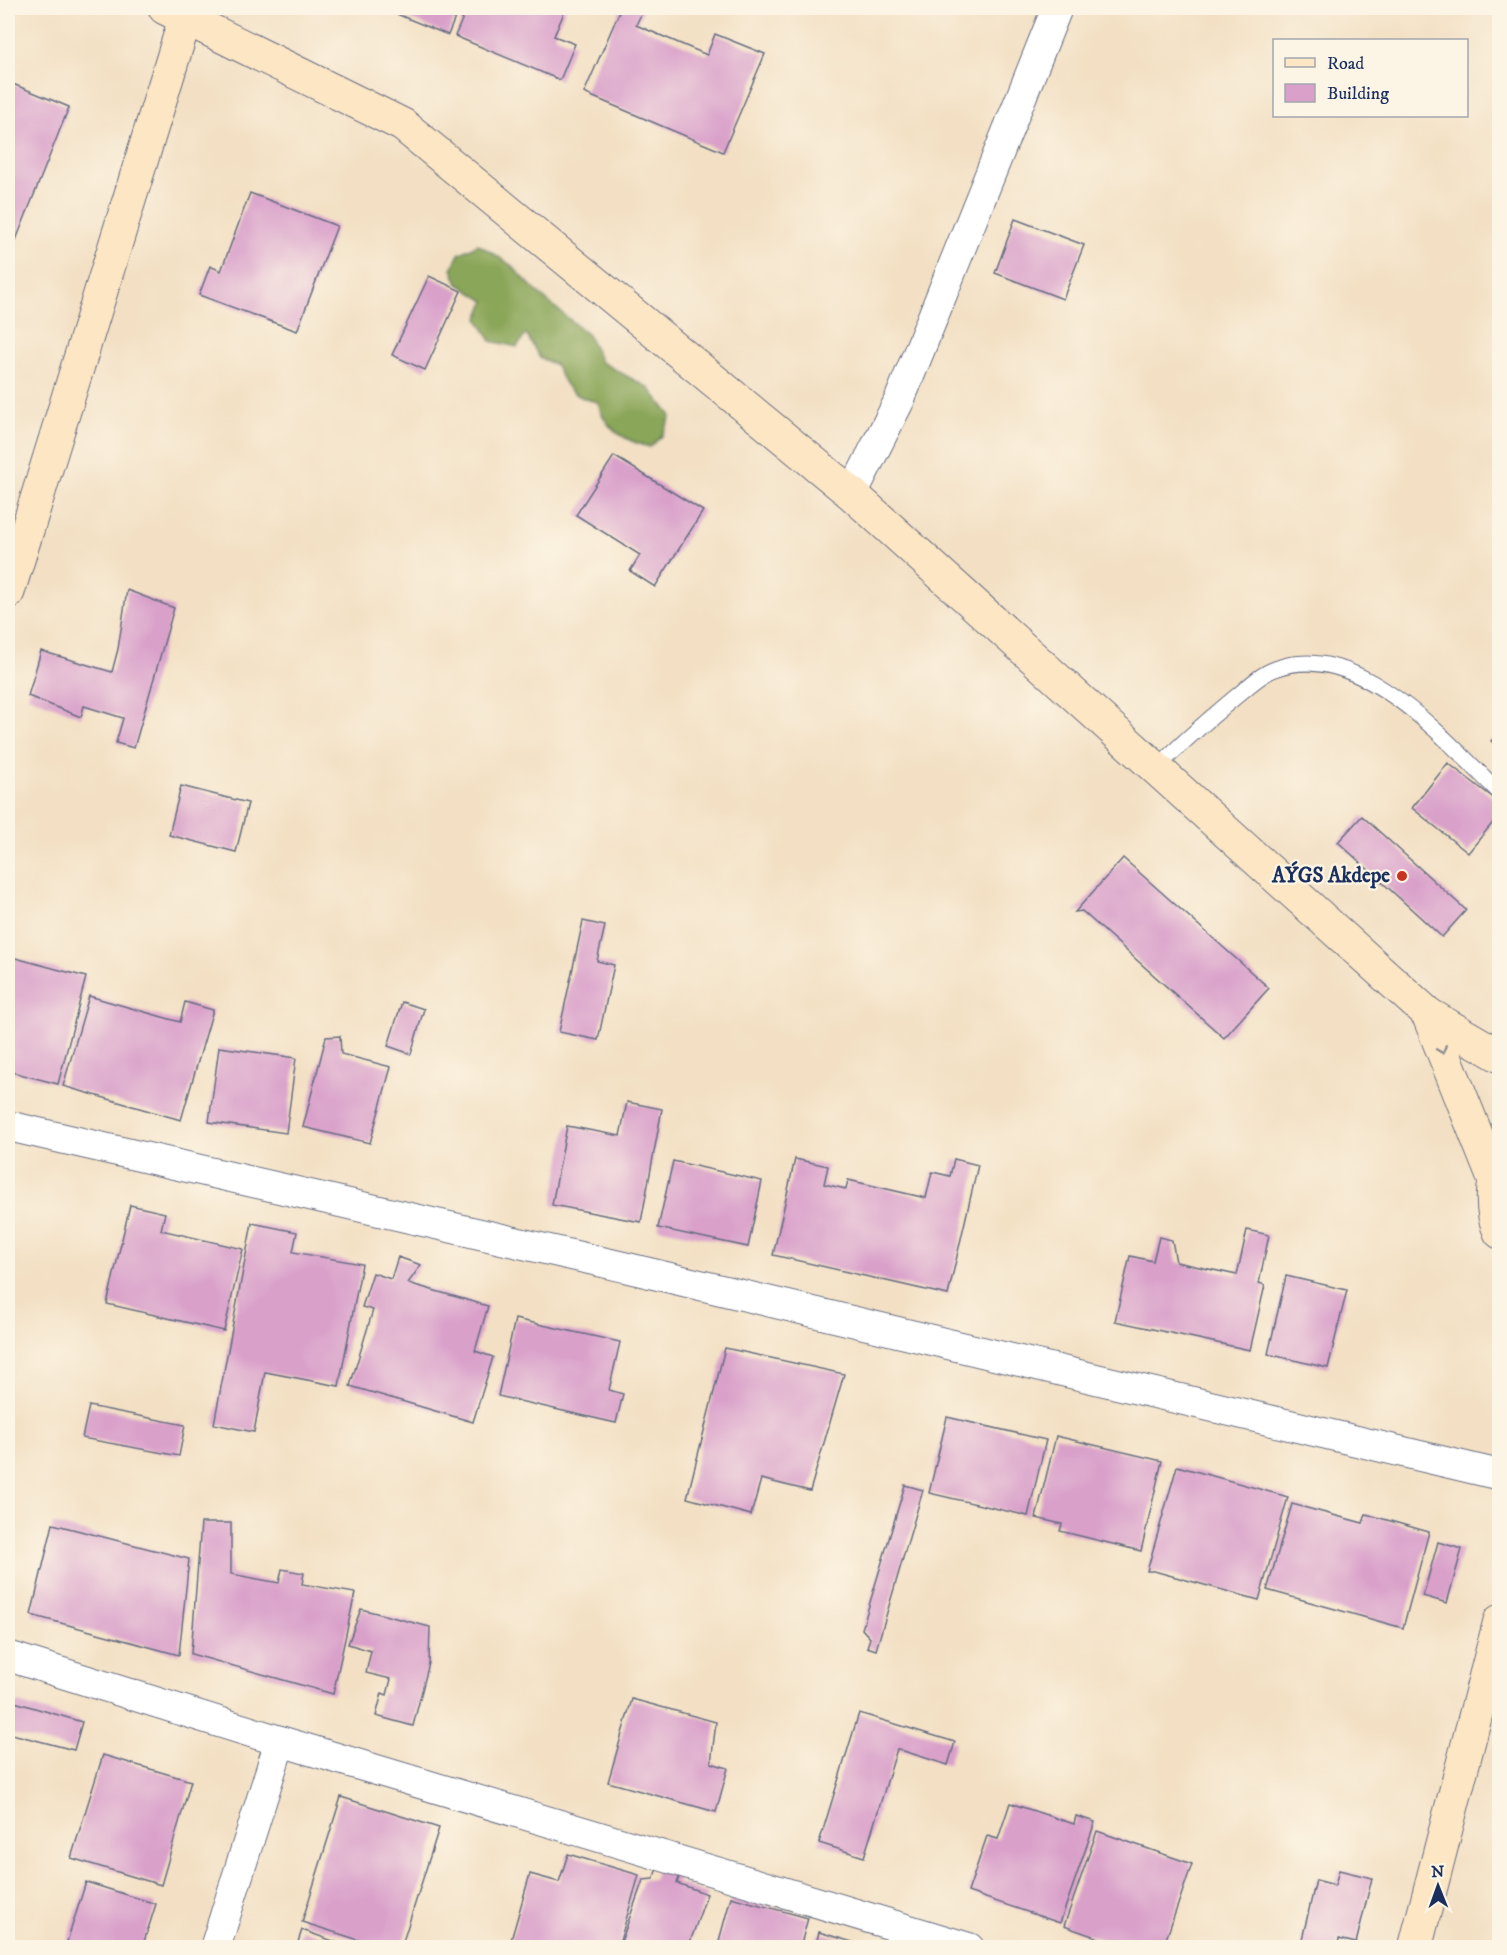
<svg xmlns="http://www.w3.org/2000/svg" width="1507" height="1955" font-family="'IM FELL DW Pica',serif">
<rect width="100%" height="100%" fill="#fcf5e5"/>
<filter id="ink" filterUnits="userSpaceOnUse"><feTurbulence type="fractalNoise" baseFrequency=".0167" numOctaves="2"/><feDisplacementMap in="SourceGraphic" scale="12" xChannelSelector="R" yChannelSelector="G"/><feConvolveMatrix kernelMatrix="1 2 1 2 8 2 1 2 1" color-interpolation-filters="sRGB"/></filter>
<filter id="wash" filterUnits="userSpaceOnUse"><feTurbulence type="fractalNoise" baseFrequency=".008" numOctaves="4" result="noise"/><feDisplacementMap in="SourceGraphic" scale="24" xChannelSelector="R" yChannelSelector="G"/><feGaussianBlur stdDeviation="1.35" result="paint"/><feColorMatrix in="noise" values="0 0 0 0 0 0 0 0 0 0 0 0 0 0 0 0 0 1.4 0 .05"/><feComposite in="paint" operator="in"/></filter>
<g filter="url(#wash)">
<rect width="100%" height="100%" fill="#f3e0c4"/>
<path fill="#8aa658" stroke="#526a5b" stroke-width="1.5" d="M478,244L511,265L539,294L588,335L601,362L649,388L671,416L662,436L650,447C625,441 603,429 598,402C573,397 565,389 556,365L540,358L526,334L517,347L491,341L478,319L485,301L458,284L452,269L459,254Z"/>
<g id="blocks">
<g fill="#d9a0ca">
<polygon points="382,8 459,8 448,35"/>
<polygon points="467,8 566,8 554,36 575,44 560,80 455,36"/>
<polygon points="621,8 644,8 636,25 707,55 715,34 765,54 723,152 584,93"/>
<polygon points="8,82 69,107 16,240 8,236"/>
<polygon points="250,193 337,226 297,331 199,295 210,266 221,271"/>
<polygon points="1015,219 1084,245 1063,299 995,273"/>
<polygon points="429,276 461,291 425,370 392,355"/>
<polygon points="614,456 703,511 655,587 630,571 640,555 576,515"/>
<polygon points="127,590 174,608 134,748 116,743 123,718 84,706 81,717 28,696 41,651 112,672 118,649"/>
<polygon points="1500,732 1500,748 1491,741"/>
<polygon points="1448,763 1500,803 1500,814 1468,853 1412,808"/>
<polygon points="181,786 248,803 236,852 169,835"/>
<polygon points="1362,816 1466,910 1442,937 1338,842"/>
<polygon points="1123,858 1269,988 1224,1038 1082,911 1075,912"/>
<polygon points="583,921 605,926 597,961 614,965 598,1040 559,1032"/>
<polygon points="8,956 86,977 58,1084 8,1071"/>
<polygon points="89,996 180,1022 185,1002 213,1010 181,1120 63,1086"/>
<polygon points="402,1002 424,1009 411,1054 388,1046"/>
<polygon points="340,1036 341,1054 391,1067 370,1143 303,1127 326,1037"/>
<polygon points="219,1047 296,1058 286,1133 209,1122"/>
<polygon points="627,1102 662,1109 641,1222 552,1205 567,1126 620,1136"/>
<polygon points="795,1159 828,1166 824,1184 846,1189 848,1180 926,1198 932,1172 950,1176 954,1159 978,1165 948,1295 773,1255"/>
<polygon points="673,1161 762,1181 748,1247 658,1228"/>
<polygon points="130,1205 165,1213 161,1230 243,1249 224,1331 107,1304"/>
<polygon points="252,1223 297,1232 293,1252 362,1264 339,1386 265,1372 254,1432 214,1424"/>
<polygon points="1247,1230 1269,1235 1259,1283 1265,1285 1250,1350 1115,1321 1130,1256 1153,1261 1159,1237 1172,1240 1176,1262 1237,1275"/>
<polygon points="398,1257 421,1265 408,1283 488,1306 475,1351 493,1357 473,1422 350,1386 373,1310 362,1307 373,1273 391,1279"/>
<polygon points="1286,1276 1347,1290 1328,1368 1268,1354"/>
<polygon points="515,1319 620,1342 609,1390 623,1394 616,1423 498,1396"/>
<polygon points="725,1348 844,1374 810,1491 761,1479 751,1515 687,1498"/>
<polygon points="89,1406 185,1425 179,1456 82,1438"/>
<polygon points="947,1417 1046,1440 1028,1516 929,1493"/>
<polygon points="1056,1436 1162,1461 1141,1551 1060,1531 1062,1524 1036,1518"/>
<polygon points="1177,1466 1288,1497 1259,1600 1154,1571 1147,1571"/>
<polygon points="905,1485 923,1490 876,1650 867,1647 870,1638 862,1629"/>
<polygon points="1292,1504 1363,1523 1366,1514 1429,1532 1403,1628 1267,1590"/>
<polygon points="201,1523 231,1523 231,1574 279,1583 282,1569 304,1573 302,1584 355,1593 333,1694 191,1654"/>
<polygon points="53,1524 189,1559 179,1655 31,1615"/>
<polygon points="1438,1542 1462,1549 1447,1603 1423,1596"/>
<polygon points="361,1609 430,1627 429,1663 413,1726 376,1716 382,1693 387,1695 391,1679 366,1673 371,1651 348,1644"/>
<polygon points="632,1699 716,1722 711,1763 728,1768 716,1812 608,1782"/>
<polygon points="8,1700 82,1722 74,1750 8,1733"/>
<polygon points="859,1713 955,1742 948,1765 897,1749 864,1857 819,1843"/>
<polygon points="103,1755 191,1781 161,1885 71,1858"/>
<polygon points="341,1797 439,1828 401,1948 384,1948 302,1922"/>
<polygon points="1010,1803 1074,1824 1076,1816 1095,1822 1060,1923 968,1892 987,1836 998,1839"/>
<polygon points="1097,1831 1192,1864 1163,1948 1127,1948 1064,1926"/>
<polygon points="568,1854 639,1875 618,1948 509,1947 530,1874 559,1882"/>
<polygon points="660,1861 682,1869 677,1883 707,1894 688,1948 619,1948 643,1880 653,1879"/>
<polygon points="1339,1870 1372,1878 1356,1943 1339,1939 1337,1948 1300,1948 1316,1880 1335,1885"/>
<polygon points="86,1882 156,1904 142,1948 65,1948"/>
<polygon points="731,1897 808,1918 800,1948 717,1948"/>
<polygon points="302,1930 350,1947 350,1948 296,1948"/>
<polygon points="819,1932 869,1947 869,1948 815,1948"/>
</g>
</g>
</g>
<g filter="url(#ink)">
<use href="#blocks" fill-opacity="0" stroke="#676d82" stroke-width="1.5"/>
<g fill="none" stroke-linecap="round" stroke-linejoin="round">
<defs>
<path id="lane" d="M1156,769C1182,742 1209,719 1238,695C1249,686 1261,674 1275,669C1358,637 1447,742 1500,793"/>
<g id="street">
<polyline points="852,494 899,401 1057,8"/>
<polyline points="8,1126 624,1267 1500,1475"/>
<polyline points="8,1656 280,1741 969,1948"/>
<polyline points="215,1948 280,1741"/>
</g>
<g id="secondary">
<polyline points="165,8 403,125 852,494 1428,1014"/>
<polyline points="8,592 186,16"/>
<path d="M1500,1163C1492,1185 1490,1210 1500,1232"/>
<polyline points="1494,1179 1428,1014 1500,1056"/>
<polyline points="1415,1948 1500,1621"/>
</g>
</defs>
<use href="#lane" stroke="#676d82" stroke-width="17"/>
<use href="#street" stroke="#676d82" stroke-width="32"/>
<use href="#secondary" stroke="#676d82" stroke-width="35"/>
<use href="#lane" stroke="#fff" stroke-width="15"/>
<use href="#street" stroke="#fff" stroke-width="30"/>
<use href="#secondary" stroke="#fce6c4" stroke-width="33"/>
</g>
<defs><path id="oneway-chevron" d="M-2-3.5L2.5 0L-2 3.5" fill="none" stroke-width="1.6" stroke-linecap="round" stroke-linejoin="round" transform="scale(1.5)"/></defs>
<use stroke="#8c8a91" href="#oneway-chevron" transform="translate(1442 1050) rotate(68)"/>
</g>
<circle fill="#c8321e" stroke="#fcf5e5" stroke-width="2" cx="1402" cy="876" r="6"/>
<g text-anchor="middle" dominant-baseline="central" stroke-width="4.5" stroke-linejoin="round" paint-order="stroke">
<g font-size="21" font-weight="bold" fill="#1b2f5e" stroke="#fcf5e5" text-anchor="end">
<text x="1390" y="876">AÝGS Akdepe</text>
</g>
</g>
<rect width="1507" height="1955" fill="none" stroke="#fcf5e5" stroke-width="30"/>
<rect x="1273" y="39" width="195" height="78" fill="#fcf5e5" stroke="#a2a6af" stroke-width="1.5"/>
<rect x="1285" y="58" width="30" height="9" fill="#fce6c4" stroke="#a2a6af" stroke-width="1.5"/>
<text x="1327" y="69" font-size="18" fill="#1b2f5e">Road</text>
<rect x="1285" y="84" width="30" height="18" fill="#d9a0ca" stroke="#a2a6af" stroke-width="1.5"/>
<text x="1327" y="99" font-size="18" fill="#1b2f5e">Building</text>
<g transform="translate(1438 1886) rotate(359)" stroke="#fcf5e5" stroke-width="4.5" paint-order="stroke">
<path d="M0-4.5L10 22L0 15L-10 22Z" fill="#1b2f5e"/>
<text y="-9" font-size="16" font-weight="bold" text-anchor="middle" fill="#1b2f5e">N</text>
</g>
</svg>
